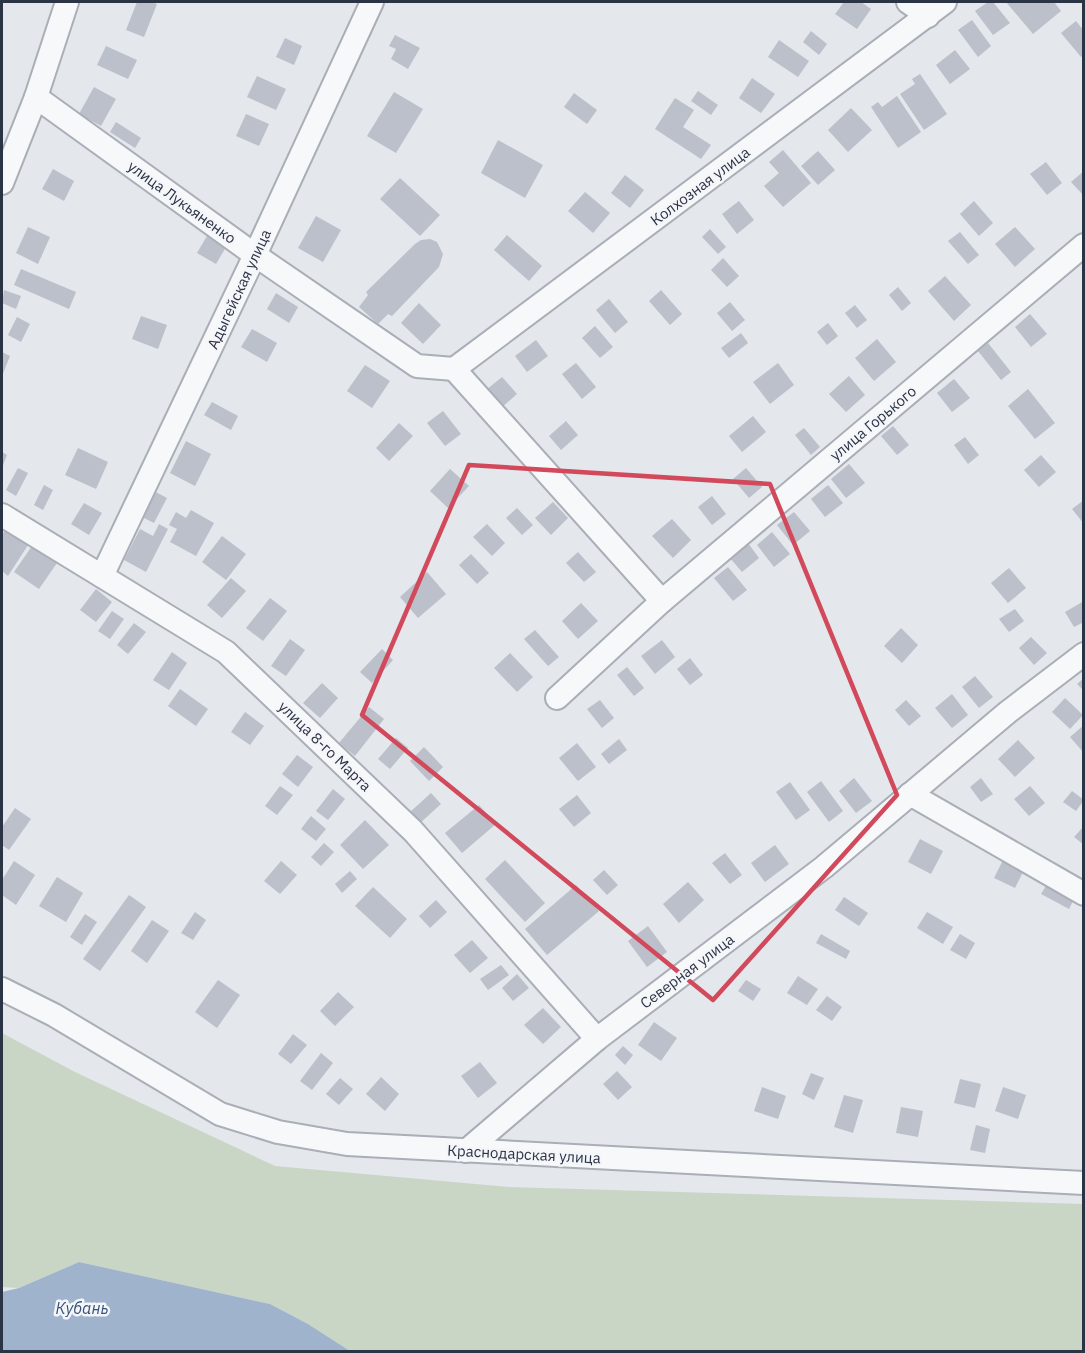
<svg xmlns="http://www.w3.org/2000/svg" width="1085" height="1353" font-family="'IBM Plex Sans',sans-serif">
<rect width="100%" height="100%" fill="#e4e7ec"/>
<polygon fill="#c9d6c5" points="2,1033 75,1072 275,1166 509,1187 1083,1204 1083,1351 350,1351 308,1324 270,1304 79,1262 19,1288 2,1287"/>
<polygon fill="#9fb4cc" points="79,1262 270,1304 308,1324 350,1351 2,1351 2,1292 19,1288"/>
<g fill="#bbc0ca">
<polygon points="137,2 151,2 157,4 144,37 126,30"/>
<polygon points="844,2 861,2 871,9 857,29 835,14"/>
<polygon points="988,2 993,2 1010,23 993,35 975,11"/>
<polygon points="1006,2 1054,2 1061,11 1033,34"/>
<polygon points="972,20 991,46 978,57 958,30"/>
<polygon points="1076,21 1084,31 1084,55 1081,57 1061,33"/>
<polygon points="811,31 827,44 819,55 803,42"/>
<polygon points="395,35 420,48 408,69 391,59 396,49 389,46"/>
<polygon points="285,38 302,46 294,65 276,57"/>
<polygon points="779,40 809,61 798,77 768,57"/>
<polygon points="106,46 137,60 128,79 97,65"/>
<polygon points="955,50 970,69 950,84 936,65"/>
<polygon points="920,74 947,114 924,130 900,94 915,84 912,79"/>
<polygon points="257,76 286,89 276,110 247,97"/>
<polygon points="752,78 775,94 761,113 739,98"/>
<polygon points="94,87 116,99 101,126 79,114"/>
<polygon points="698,91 718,105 711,115 691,101"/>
<polygon points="394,92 423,109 396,153 367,136"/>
<polygon points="574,93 597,110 587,124 564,107"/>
<polygon points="897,96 921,132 898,148 871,107 878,102 882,107"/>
<polygon points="675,98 694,110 683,127 711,145 701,159 655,129"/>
<polygon points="851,108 872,130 848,152 828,130"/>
<polygon points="246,114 269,124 259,146 236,136"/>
<polygon points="116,122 141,138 135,148 110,132"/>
<polygon points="498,140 543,165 525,198 481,173"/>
<polygon points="783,150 811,183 783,207 764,186 779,173 769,162"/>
<polygon points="818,151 835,170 818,185 801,166"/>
<polygon points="1046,162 1062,183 1047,195 1030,174"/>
<polygon points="53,169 74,181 64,201 42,189"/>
<polygon points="1084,171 1084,196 1071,182"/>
<polygon points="625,175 644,190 630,208 611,193"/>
<polygon points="400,178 440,215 420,236 380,199"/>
<polygon points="585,192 610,213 593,233 568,211"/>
<polygon points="739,201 754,220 737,234 722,214"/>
<polygon points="974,201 993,223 979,236 960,214"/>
<polygon points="316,216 341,230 323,262 298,248"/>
<polygon points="28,227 50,237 38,264 16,253"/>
<polygon points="1015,227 1035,249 1015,267 995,244"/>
<polygon points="710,229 726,247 718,254 702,237"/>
<polygon points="960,232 979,255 968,264 948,241"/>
<polygon points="507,235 542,266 529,281 494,250"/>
<polygon points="207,236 226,247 216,264 197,253"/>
<polygon points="430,239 437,242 443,254 439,267 392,316 388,314 378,324 359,307 368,295 366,292 415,244 421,240"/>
<polygon points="723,258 739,276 727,287 711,270"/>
<polygon points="21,269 76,292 69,309 14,285"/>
<polygon points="945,276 971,305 954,321 928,291"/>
<polygon points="898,287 911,303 902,311 889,295"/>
<polygon points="4,290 21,296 16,309 2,303"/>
<polygon points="661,290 682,314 670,325 649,301"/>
<polygon points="276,293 298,307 289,323 267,309"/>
<polygon points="609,299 628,322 615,333 596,310"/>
<polygon points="730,302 745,320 732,331 717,313"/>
<polygon points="419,303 441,325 423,344 401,323"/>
<polygon points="855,305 867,320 857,328 845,313"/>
<polygon points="1030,314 1047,334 1031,347 1015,327"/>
<polygon points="141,316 167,325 158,349 132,339"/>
<polygon points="17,317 30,324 21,342 8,335"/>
<polygon points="828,323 838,336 827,345 817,332"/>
<polygon points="595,326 613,347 600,358 582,338"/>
<polygon points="252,329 277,343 267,362 241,347"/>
<polygon points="741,333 748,343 729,358 721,348"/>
<polygon points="877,339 896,362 874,381 855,358"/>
<polygon points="536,340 548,356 527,372 515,356"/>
<polygon points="988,343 1011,372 1001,380 978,351"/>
<polygon points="2,352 10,356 2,376"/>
<polygon points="576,363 596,387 582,399 562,374"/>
<polygon points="778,363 794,385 770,404 753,382"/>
<polygon points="365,365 390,381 372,408 347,391"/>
<polygon points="849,376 865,395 846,412 829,394"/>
<polygon points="502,377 517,394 501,408 486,390"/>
<polygon points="954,379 970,398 952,412 937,393"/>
<polygon points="1028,389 1055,423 1035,439 1008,406"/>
<polygon points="212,402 238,416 231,430 204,415"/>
<polygon points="443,411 461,434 445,446 427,423"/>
<polygon points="753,416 766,432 742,452 729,436"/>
<polygon points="566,421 578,435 561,450 549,436"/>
<polygon points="399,423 413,436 389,461 376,448"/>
<polygon points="893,426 909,445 897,455 881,436"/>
<polygon points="804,428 820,447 811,455 795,435"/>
<polygon points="965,437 979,455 968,464 954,445"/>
<polygon points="186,441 211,454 195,486 170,473"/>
<polygon points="78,448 108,462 96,489 65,475"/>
<polygon points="2,452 7,455 2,468"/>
<polygon points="1041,455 1056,472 1039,487 1024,470"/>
<polygon points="849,464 865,483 846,498 831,479"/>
<polygon points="18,468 28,473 16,496 6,490"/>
<polygon points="746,468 762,487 749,498 733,479"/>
<polygon points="450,469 469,486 448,508 430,491"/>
<polygon points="44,485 53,490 43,510 34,505"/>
<polygon points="828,485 843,503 825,517 811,499"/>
<polygon points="154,491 167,498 154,523 140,516"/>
<polygon points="712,496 726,514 712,525 698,507"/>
<polygon points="1084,500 1084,524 1072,509"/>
<polygon points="553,502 568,518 551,535 535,518"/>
<polygon points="84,503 102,513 89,535 71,524"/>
<polygon points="517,508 533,525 522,535 506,518"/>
<polygon points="191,510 214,523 196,556 170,542 177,529 169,525 176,512 186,518"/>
<polygon points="794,512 810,531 793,545 777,525"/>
<polygon points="672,519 691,540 673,558 652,536"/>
<polygon points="159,524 168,529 146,572 124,560 140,529 153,536"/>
<polygon points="487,524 505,543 492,556 473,537"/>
<polygon points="7,527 30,542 8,576 2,571 2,535"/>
<polygon points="772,532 790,554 774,567 757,545"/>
<polygon points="222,536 246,554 226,580 202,562"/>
<polygon points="748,543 759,558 742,572 730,558"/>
<polygon points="32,546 57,563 39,589 14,572"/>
<polygon points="578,552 596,572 584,582 566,563"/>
<polygon points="471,554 489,573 477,584 459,565"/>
<polygon points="728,567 747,590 733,601 714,578"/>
<polygon points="1009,568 1026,588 1008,603 991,583"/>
<polygon points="427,572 446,594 418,618 400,597"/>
<polygon points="231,578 246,591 222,618 207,605"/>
<polygon points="96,589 112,602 96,622 80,610"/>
<polygon points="270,598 287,611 263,641 246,628"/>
<polygon points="1084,601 1084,622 1074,627 1065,612"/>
<polygon points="581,603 598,621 578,639 562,621"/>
<polygon points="1015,609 1024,621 1009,632 999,619"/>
<polygon points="112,611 124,619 110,639 98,631"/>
<polygon points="134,623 146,632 128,654 117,645"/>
<polygon points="901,628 918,645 902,663 884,646"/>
<polygon points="535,630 559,657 548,666 524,639"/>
<polygon points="1031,637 1047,653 1034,665 1019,648"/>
<polygon points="290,639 305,650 286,676 271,666"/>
<polygon points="662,640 675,657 655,674 641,656"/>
<polygon points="382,649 393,660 372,683 360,672"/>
<polygon points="172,652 187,663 169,690 153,680"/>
<polygon points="510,653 533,677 517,692 494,668"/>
<polygon points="690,658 703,675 690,685 677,669"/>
<polygon points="627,667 644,688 634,696 617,675"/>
<polygon points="975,676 993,697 979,708 962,687"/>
<polygon points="1084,678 1084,691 1077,684"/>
<polygon points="322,683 338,698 320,718 303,703"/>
<polygon points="180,689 208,709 196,726 168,706"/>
<polygon points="952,694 968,715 952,728 935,708"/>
<polygon points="1065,698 1083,715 1070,729 1052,712"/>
<polygon points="600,700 614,718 602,728 587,709"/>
<polygon points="906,700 921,716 909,726 895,710"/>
<polygon points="369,707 384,719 355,756 339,743"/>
<polygon points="245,712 264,726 250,745 231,732"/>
<polygon points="1084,725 1084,753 1070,737"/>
<polygon points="396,738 408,748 390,769 378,759"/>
<polygon points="619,739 627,750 609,764 601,754"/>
<polygon points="1018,740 1035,758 1015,777 998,759"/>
<polygon points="577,743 596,767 578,781 559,758"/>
<polygon points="424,747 443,767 429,781 410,761"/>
<polygon points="297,755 313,767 298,787 282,774"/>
<polygon points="854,778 872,801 856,813 839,791"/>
<polygon points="981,778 993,794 981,802 970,787"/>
<polygon points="821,781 843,811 829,822 807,792"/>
<polygon points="790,782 810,810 796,820 776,792"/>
<polygon points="280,786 293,795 277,815 265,806"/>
<polygon points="1030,786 1045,803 1029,816 1014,799"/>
<polygon points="333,789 345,799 328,820 316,811"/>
<polygon points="1072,791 1084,800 1076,811 1063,802"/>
<polygon points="431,793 441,804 419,824 409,813"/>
<polygon points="577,795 591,813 574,827 559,809"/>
<polygon points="479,805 496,824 462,853 445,833"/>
<polygon points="15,808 31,819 9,850 2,845 2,827"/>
<polygon points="311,816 326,829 316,841 301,829"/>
<polygon points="365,820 389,845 363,869 340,845"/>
<polygon points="1084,826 1084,845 1074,837"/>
<polygon points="920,839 943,851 931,874 908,862"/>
<polygon points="324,843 334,852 321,866 311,857"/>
<polygon points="775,845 789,864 765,882 751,863"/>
<polygon points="725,853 742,875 730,884 712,863"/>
<polygon points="505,860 545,903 525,922 485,879"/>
<polygon points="1003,860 1024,870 1015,888 994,878"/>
<polygon points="14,861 35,875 16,905 2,895 2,880"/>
<polygon points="281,861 297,875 280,894 264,881"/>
<polygon points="604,870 618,885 607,895 593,880"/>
<polygon points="350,871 357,879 342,893 335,884"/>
<polygon points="57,877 83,893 66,922 39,906"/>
<polygon points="1049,881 1076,895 1069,909 1041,894"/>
<polygon points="688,882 704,900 679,923 663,904"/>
<polygon points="576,885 599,911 547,955 525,929"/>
<polygon points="373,887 407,919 390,938 355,906"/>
<polygon points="129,895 146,907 100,971 83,959"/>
<polygon points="844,897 868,913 859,926 835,910"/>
<polygon points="436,900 447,912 430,928 419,916"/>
<polygon points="195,912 206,920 193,940 181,933"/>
<polygon points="927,912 953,927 943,944 917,928"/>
<polygon points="85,914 97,922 82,945 70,937"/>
<polygon points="152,920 169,931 147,963 131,951"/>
<polygon points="648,926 667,952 647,967 628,941"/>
<polygon points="821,934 850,951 846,959 816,943"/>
<polygon points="960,934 975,943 966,959 950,950"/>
<polygon points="472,940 488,958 470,973 454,955"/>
<polygon points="501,965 509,975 488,990 480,979"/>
<polygon points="517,974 529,988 513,1001 502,988"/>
<polygon points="798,976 818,989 807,1005 787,993"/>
<polygon points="218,980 240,995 217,1028 195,1012"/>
<polygon points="746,980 761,989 753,1001 738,991"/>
<polygon points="338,992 354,1007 335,1026 320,1011"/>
<polygon points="827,996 842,1007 832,1021 816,1010"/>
<polygon points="543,1008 561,1027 543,1044 524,1025"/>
<polygon points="654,1022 677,1038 661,1061 638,1045"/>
<polygon points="293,1034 307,1045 291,1064 278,1054"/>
<polygon points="623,1046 633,1055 625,1065 615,1055"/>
<polygon points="321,1053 333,1063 312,1090 300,1081"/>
<polygon points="480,1062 497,1083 478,1098 461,1076"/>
<polygon points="617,1071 632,1087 618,1100 603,1084"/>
<polygon points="811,1073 824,1078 814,1100 802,1094"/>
<polygon points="381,1077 399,1094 385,1111 366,1094"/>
<polygon points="340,1078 353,1089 339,1105 326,1094"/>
<polygon points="960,1079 981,1084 975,1108 954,1103"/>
<polygon points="762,1087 786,1096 778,1119 754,1111"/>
<polygon points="1003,1087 1026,1095 1018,1119 995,1111"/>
<polygon points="844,1095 863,1100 853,1133 834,1127"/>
<polygon points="901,1107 923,1111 918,1137 896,1133"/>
<polygon points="976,1125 990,1129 985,1153 970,1150"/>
</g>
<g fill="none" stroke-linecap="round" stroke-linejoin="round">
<defs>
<g id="minor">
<polyline points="908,2 928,16"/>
<polyline points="36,97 255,255 417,366 454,369"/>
<polyline points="2,183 36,97 67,2"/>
<polyline points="454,369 945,2"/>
<polyline points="454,369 662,601"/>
<polyline points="2,515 226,652 413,831 597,1039"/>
<polyline points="102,576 255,255 372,2"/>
<polyline points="557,698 662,601 1084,245"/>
<polyline points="910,794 1084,894"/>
<polyline points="2,989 54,1015 220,1114 278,1132 347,1144 1084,1183"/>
<polyline points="466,1151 597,1039 824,867 1008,712 1084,654"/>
</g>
</defs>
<use href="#minor" stroke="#a9aeb7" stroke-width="26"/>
<use href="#minor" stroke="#f7f8fa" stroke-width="22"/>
</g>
<path fill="none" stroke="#d1495b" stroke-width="4.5" stroke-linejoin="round" d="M469,465L770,484L897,795L713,1000L362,715Z"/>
<g text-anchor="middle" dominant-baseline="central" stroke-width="5" stroke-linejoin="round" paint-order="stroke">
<g font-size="15" fill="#2b3445" stroke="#f4f6f9">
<text transform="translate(700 186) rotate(-37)">Колхозная улица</text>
<text transform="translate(182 202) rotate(36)">улица Лукьяненко</text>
<text transform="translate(239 289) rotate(-65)">Адыгейская улица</text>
<text transform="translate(873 423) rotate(-40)">улица Горького</text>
<text transform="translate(325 746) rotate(44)">улица 8-го Марта</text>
<text transform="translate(687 971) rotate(-37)">Северная улица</text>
<text transform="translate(524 1154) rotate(3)">Краснодарская улица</text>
</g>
<g font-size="16" font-style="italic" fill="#34527a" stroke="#f4f6f9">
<text x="82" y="1308">Кубань</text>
</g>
</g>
<rect width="1085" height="1353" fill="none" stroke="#2b3445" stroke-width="6"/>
</svg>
